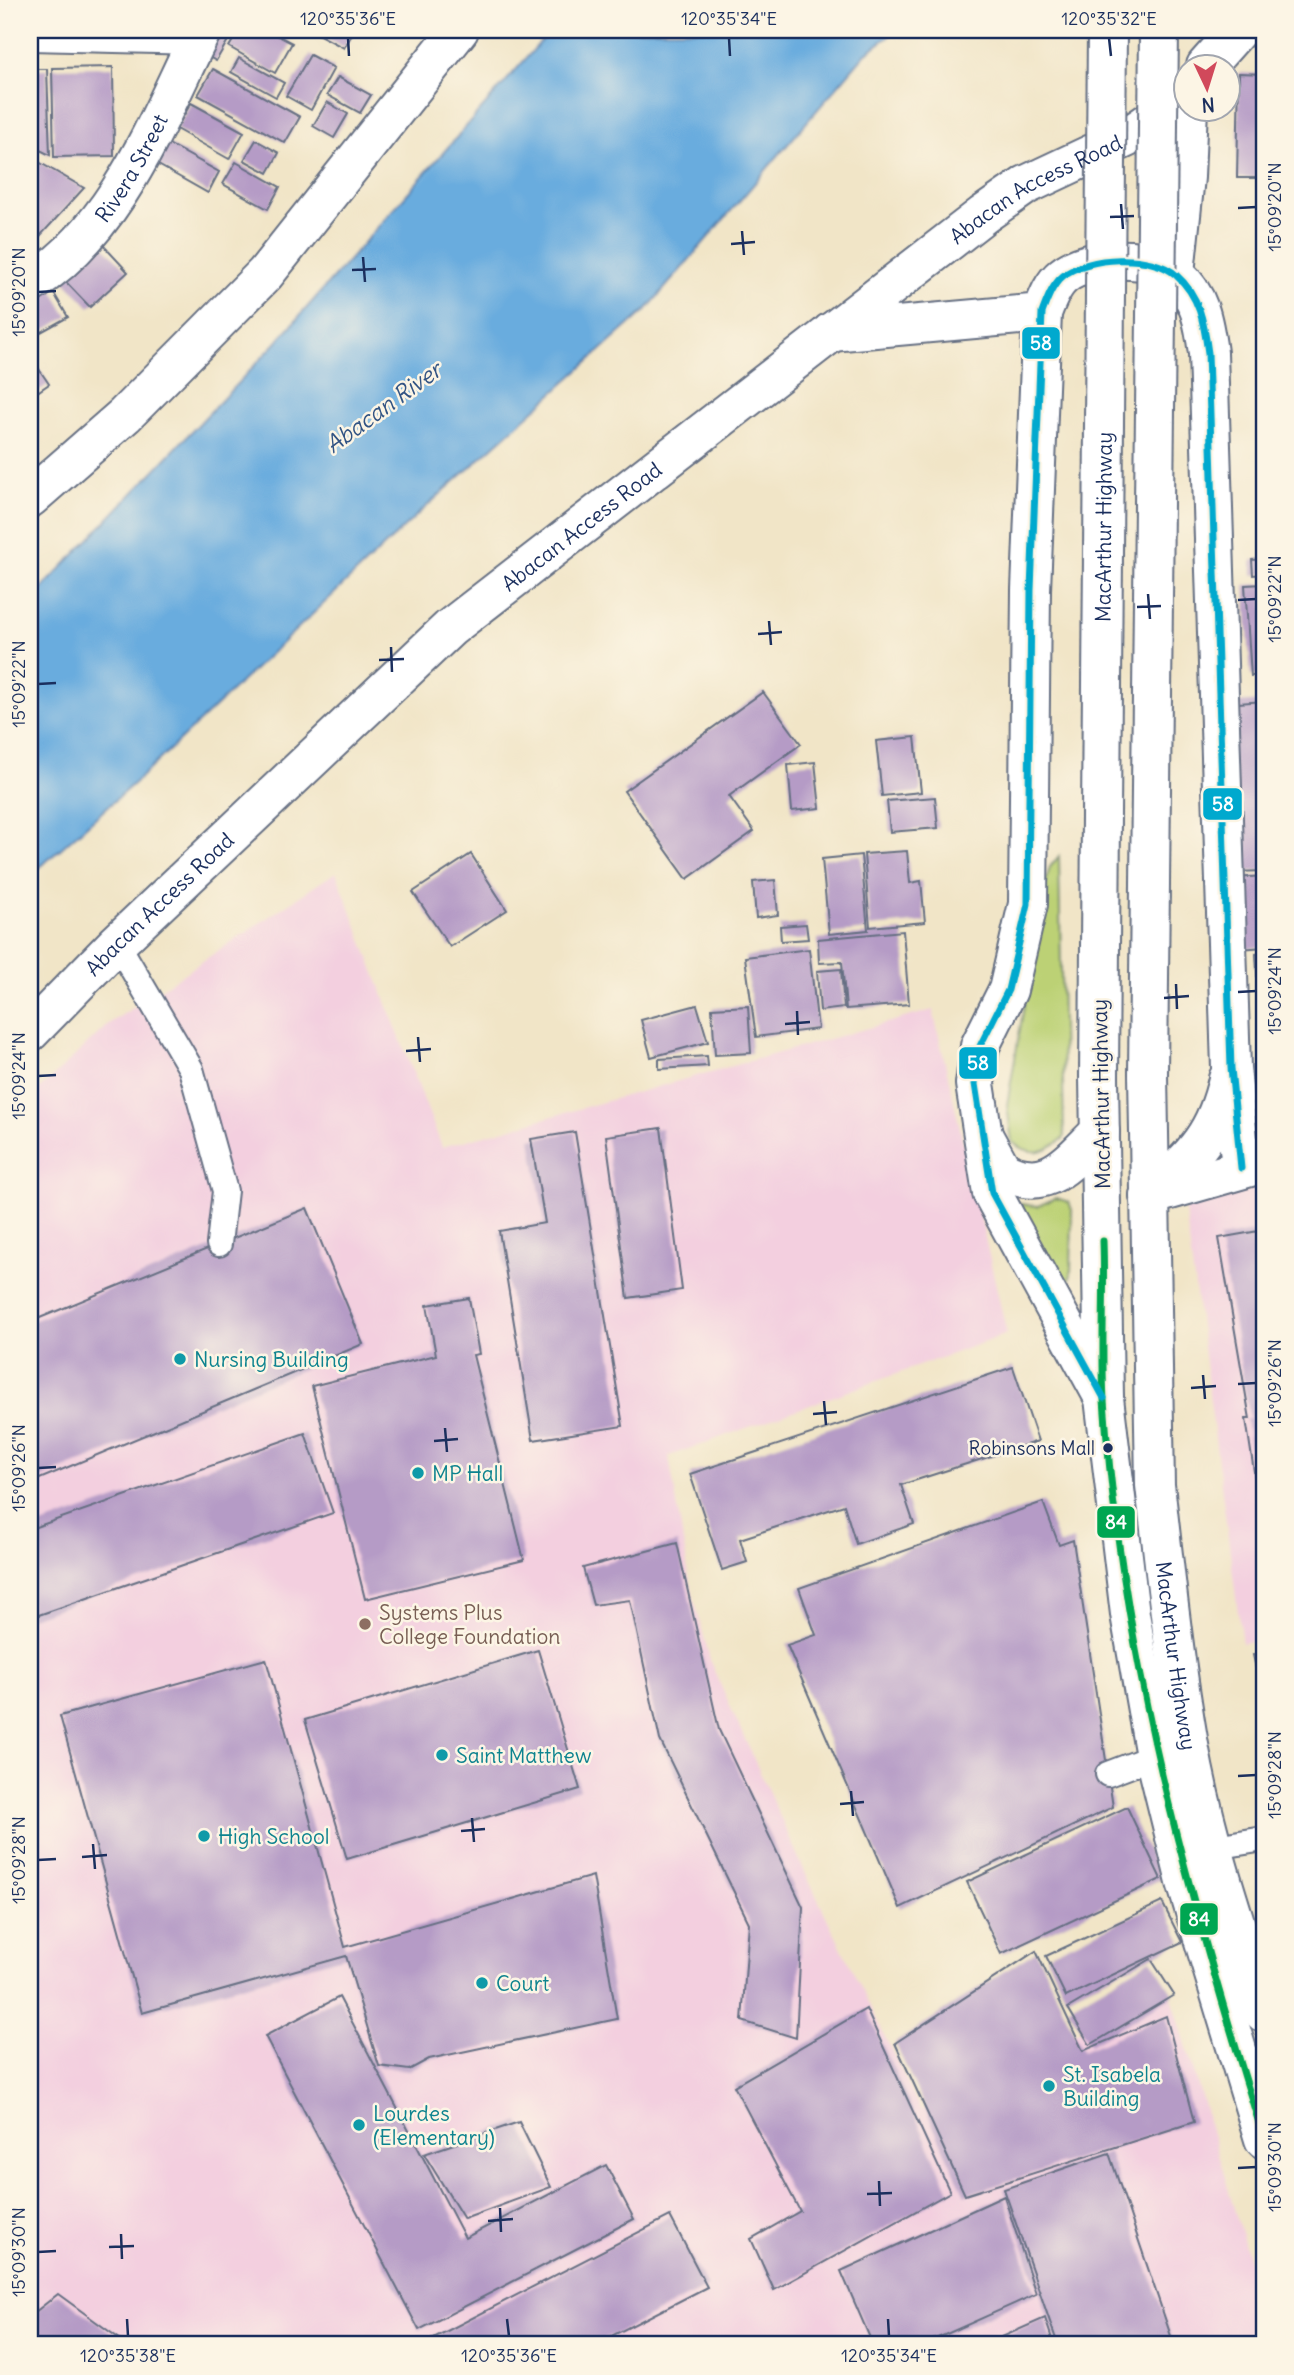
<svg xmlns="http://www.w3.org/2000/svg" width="1294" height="2375" font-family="Delius,sans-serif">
<rect width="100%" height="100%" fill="#fcf5e5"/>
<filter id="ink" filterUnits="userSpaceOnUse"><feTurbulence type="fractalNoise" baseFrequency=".0143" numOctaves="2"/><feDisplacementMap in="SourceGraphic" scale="14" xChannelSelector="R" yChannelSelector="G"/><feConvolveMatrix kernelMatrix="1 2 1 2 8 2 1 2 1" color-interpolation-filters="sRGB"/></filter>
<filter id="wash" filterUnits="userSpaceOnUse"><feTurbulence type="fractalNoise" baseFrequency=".00686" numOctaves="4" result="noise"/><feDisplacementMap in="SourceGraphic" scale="28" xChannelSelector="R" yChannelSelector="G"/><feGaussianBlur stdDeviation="1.57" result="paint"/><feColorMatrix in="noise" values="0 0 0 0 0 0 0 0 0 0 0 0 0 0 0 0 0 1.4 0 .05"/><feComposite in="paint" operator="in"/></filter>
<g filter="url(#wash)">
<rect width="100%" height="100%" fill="#f1e5c7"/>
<g fill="#f3cfdf">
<polygon points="336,872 442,1147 933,1010 1007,1334 669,1456 690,1583 711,1664 809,1881 921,2111 1054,2042 1170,1990 1264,2311 1264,2345 30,2345 30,1098 110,1023"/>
<polygon points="1264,1171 1264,1639 1242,1643 1182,1188"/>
</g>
<g fill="#bcd175" stroke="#6c806a" stroke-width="2">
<path d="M1059,856L1064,1138C1045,1153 1032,1157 1012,1142L1007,1105L1045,884L1050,867Z"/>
<polygon points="1056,1198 1069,1202 1072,1210 1071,1274 1068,1283 1059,1280 1017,1204 1038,1206"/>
</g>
<polygon fill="#69acde" stroke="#426e9e" stroke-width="2" points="551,30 897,30 865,54 647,309 417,515 142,776 30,876 30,601 275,344"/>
<g id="blocks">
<g fill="#b59bc6">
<polygon points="217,30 234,30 216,61 204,54"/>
<polygon points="239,30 267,30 292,43 275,73 229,47"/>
<polygon points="310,30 351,30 354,31 344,48"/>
<polygon points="310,55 334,68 311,110 286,96"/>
<polygon points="239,58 284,83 276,97 231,72"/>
<polygon points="113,67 114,156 54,157 52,68"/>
<polygon points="30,69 47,69 50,155 30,145"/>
<polygon points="213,69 300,117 285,143 198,95"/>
<polygon points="1239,73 1264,74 1264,178 1237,178"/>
<polygon points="338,77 371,95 360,113 327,95"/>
<polygon points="327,102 348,114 334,138 313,126"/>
<polygon points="191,103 244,132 229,159 176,129"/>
<polygon points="256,140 279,153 268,173 244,160"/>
<polygon points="165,142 219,172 208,193 153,162"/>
<polygon points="30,157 84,188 30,247"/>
<polygon points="236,162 280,187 268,209 223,184"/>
<polygon points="102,244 128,272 90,307 64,280"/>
<polygon points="49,285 68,317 30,338 30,296"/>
<polygon points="30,356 49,384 30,397"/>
<polygon points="1264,559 1264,574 1253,575 1252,560"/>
<polygon points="1264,584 1264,675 1251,676 1245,585"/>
<polygon points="763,692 801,744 729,796 754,831 687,879 624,791"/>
<polygon points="1264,701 1264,871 1234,872 1225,704"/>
<polygon points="915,737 921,792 882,796 876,741"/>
<polygon points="815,762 820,808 792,811 788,765"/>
<polygon points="935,797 938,828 890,832 887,801"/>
<polygon points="907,851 910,883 921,881 925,922 870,927 864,854"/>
<polygon points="471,854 507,910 450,947 413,892"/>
<polygon points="861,855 868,930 829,934 822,859"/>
<polygon points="1264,876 1264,947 1240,949 1235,878"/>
<polygon points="775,880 778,915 756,918 753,882"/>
<polygon points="806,924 808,939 781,941 780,926"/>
<polygon points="903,931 909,1004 846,1009 842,962 819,963 818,939"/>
<polygon points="809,949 818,1029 756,1037 745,957"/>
<polygon points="1264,953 1264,990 1258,990 1256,954"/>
<polygon points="841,969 844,1008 820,1011 817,971"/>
<polygon points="697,1005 708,1042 651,1057 641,1020"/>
<polygon points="748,1006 751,1053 715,1055 712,1008"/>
<polygon points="707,1056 708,1066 659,1069 659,1059"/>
<polygon points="661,1128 682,1290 628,1298 606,1136"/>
<polygon points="575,1132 623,1426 533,1440 499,1231 545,1223 531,1139"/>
<polygon points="307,1208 363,1344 30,1483 30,1322"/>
<polygon points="1264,1230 1264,1483 1256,1485 1246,1419 1250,1419 1219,1238"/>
<polygon points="469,1298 479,1354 473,1355 524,1560 365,1599 312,1386 436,1355 427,1305"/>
<polygon points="1013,1367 1038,1441 901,1485 914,1524 856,1544 844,1505 740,1539 747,1562 722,1570 690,1474"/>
<polygon points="305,1433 333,1513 30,1618 30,1529"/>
<polygon points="1043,1502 1059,1545 1073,1540 1113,1807 900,1908 787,1645 816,1635 799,1588"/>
<polygon points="677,1543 719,1730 803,1907 796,2038 742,2021 749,1923 660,1740 630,1600 593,1605 583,1568"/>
<polygon points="538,1650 580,1789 347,1859 305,1720"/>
<polygon points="1264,1652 1264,1699 1263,1700 1253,1655"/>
<polygon points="266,1659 345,1947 593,1876 617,2019 429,2059 409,2070 379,2066 346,1956 142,2013 60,1716"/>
<polygon points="1127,1807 1161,1879 1001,1954 967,1882"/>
<polygon points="1162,1902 1182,1942 1066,1997 1046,1956"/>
<polygon points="1036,1951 1083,2051 1166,2016 1194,2122 965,2195 895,2043"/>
<polygon points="1151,1959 1174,1995 1090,2045 1068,2008"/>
<polygon points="339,1997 465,2238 606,2165 634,2219 419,2330 265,2036"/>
<polygon points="866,2009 950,2192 774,2290 751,2239 800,2211 734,2086"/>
<polygon points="519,2122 551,2187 464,2219 424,2154"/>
<polygon points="1109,2153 1174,2345 1058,2345 1004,2189"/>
<polygon points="1004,2196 1036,2294 922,2345 873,2345 841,2271"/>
<polygon points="670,2216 707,2287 594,2345 420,2345"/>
<polygon points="58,2294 128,2345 30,2345 30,2316"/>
<polygon points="1045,2318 1054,2345 984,2345"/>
</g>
</g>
</g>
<g filter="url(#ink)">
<use href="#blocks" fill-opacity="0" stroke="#666f83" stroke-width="2"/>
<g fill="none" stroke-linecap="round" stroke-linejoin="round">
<defs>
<g id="service">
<polyline points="117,943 191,1069 225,1191 219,1244"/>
<polyline points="1108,1774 1155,1756"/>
<polyline points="1215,1847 1264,1839"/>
</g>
<g id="minor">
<polyline points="30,31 199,35"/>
<path id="s1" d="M30,284C119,228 157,120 202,30"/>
</g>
<g id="tertiary">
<polyline points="1206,66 1238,30"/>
<polyline points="1175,273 1185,177 1188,108"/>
<polyline points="831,332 1042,313"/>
<polyline points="30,498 125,415 265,274 459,30"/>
<path id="s2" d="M30,1032L117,943L450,628L983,215L1026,185L1126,138L1156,117L1186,90"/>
</g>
<polyline id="secondary" points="1149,1196 1264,1163"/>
<g id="trunk">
<path id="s3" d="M1148,1074L1155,1485C1165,1572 1174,1659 1189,1745C1205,1836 1236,1925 1264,2013"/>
<polyline points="1099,1077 1104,1398 1130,1614 1155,1756 1186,1882 1264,2139"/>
<path d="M985,1139L1002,1170C1048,1195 1069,1161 1100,1132"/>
<path d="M1149,1196C1191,1157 1215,1138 1228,1079"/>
<path d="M1104,1398L992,1193L975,1084L980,1046L1008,990L1028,904L1031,590L1042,313C1047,300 1052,285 1063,276C1087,256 1152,253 1176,275C1200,296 1204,323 1208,353L1231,1068L1241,1168"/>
</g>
</defs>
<use href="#service" stroke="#666f83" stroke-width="28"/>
<use href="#minor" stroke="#666f83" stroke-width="42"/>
<use href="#tertiary" stroke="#666f83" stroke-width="42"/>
<use href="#secondary" stroke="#666f83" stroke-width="42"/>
<use href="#trunk" stroke="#666f83" stroke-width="42"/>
<use href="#service" stroke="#fff" stroke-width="24"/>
<use href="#minor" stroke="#fff" stroke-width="38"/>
<use href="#tertiary" stroke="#fff" stroke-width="38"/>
<use href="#secondary" stroke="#fff" stroke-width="38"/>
<use href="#trunk" stroke="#fff" stroke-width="38"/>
<defs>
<g id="trunk-bridge">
<polyline points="1148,1074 1159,30"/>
<path id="s4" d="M1099,1077L1107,30"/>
</g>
</defs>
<use href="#trunk-bridge" stroke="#666f83" stroke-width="42" stroke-linecap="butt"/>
<use href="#trunk-bridge" stroke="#fff" stroke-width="38"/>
<defs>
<path id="bus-1" d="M1103,1241C1105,1294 1101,1347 1104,1400C1121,1655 1188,1897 1264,2139"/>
<path id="bus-2" d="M1104,1398L992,1193L975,1084L980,1046L1008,990L1028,904L1031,590L1042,313C1047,300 1052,285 1063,276C1087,256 1152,253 1176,275C1200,296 1204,323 1208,353L1231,1068L1241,1168"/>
</defs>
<use href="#bus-1" stroke="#fcf5e5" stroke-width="12"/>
<use href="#bus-2" stroke="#fcf5e5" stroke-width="12"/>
<use href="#bus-1" stroke="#00a651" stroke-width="7"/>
<use href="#bus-2" stroke="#00a9ce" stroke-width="7"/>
</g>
</g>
<path fill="none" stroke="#1b2f5e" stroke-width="2.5" d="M348,38L349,56M729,38L730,56M1109,38L1111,56M1121,204L1123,229M1238,208L1256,207M1110,217L1134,216M742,231L744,255M731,244L755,242M363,257L365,282M352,270L376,269M38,292L56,291M1148,594L1150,619M1238,600L1256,599M1137,607L1161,606M769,621L771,645M758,634L782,632M391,647L392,672M379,660L404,659M38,684L56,683M1176,984L1177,1009M1238,992L1256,991M1164,998L1189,996M797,1011L798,1035M785,1024L810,1022M418,1037L420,1062M406,1051L431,1049M38,1076L56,1075M1203,1375L1205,1399M1238,1384L1256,1383M1191,1388L1216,1386M824,1401L826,1425M813,1414L837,1412M445,1428L447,1452M434,1441L458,1439M38,1468L56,1467M1238,1776L1256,1775M851,1791L853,1816M840,1804L864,1802M472,1818L474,1842M461,1831L485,1829M93,1844L95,1869M82,1857L107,1855M38,1860L56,1859M1238,2168L1256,2167M879,2181L880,2206M867,2194L892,2193M500,2208L501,2232M488,2221L513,2219M121,2234L122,2259M109,2247L134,2246M38,2252L56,2251M127,2319L128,2336M507,2319L509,2336M888,2319L889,2336"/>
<g fill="#0f9aa8" stroke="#fcf5e5" stroke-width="2.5">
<circle cx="180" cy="1359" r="7"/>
<circle cx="418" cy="1473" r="7"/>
<circle cx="442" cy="1755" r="7"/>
<circle cx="204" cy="1836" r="7"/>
<circle cx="482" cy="1983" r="7"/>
<circle cx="1049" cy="2086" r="7"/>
<circle cx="359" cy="2125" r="7"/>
</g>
<circle fill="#1b2f5e" stroke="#fcf5e5" stroke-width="2.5" cx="1108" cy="1448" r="6"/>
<circle fill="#8d6e63" stroke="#fcf5e5" stroke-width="2.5" cx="365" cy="1624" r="7"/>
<g text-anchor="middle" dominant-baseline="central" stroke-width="5" stroke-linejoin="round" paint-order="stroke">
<g font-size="19" fill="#1b2f5e" stroke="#fcf5e5" text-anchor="end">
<text x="1095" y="1448">Robinsons Mall</text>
</g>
<g font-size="21" fill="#1b2f5e" stroke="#fcf5e5">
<text stroke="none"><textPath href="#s1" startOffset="156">Rivera Street</textPath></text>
<text stroke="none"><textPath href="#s2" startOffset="1316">Abacan Access Road</textPath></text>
<text stroke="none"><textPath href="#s2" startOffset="749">Abacan Access Road</textPath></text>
<text stroke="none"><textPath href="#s4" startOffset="550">MacArthur Highway</textPath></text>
<text stroke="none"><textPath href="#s2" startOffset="182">Abacan Access Road</textPath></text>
<text transform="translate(1101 1094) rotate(-91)">MacArthur Highway</text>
<text stroke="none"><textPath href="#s3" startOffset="583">MacArthur Highway</textPath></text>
</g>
<g font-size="21" fill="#0d838f" stroke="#fcf5e5" text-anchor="start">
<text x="194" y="1359">Nursing Building</text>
<text x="432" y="1473">MP Hall</text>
<text x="456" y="1755">Saint Matthew</text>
<text x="218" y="1836">High School</text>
<text x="496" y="1983">Court</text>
<text x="1063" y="2074">St. Isabela<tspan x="1063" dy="24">Building</tspan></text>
<text x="373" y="2113">Lourdes<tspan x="373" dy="24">(Elementary)</tspan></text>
</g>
<g font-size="21" fill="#785e54" stroke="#fcf5e5" text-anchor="start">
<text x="379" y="1612">Systems Plus<tspan x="379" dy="24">College Foundation</tspan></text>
</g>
<g font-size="23" font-style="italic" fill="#325484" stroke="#fcf5e5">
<text transform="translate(383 407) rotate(-36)">Abacan River</text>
</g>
</g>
<g stroke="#fcf5e5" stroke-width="2.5">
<rect x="1021" y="326" width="40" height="34" rx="7" fill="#00a9ce"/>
<rect x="1202" y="787" width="41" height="34" rx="7" fill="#00a9ce"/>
<rect x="958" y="1046" width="40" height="34" rx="7" fill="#00a9ce"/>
<rect x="1096" y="1505" width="40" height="34" rx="7" fill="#00a651"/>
<rect x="1179" y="1902" width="40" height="34" rx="7" fill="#00a651"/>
</g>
<g font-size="19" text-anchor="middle" font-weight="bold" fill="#fff">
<text x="1041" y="350">58</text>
<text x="1223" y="811">58</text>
<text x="978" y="1070">58</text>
<text x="1116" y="1529">84</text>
<text x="1199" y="1926">84</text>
</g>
<rect width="1294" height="2375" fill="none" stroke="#fcf5e5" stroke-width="77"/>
<g transform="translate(1207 88) rotate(176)"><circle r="33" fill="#fcf5e5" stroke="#a2a6af" stroke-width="2"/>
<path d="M0-5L12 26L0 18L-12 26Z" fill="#d1495b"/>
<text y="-10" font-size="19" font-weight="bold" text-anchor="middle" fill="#1b2f5e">N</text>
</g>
<rect x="38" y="38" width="1218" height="2298" fill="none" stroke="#1b2f5e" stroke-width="2.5"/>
<g font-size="18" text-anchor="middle" fill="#1b2f5e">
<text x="348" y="25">120°35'36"E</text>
<text x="729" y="25">120°35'34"E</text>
<text x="1109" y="25">120°35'32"E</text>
<text transform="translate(1275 207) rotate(-90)" y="6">15°09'20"N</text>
<text transform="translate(19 292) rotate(-90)" y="6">15°09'20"N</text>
<text transform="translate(1275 599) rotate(-90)" y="6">15°09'22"N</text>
<text transform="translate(19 684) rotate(-90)" y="6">15°09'22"N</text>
<text transform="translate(1275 991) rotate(-90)" y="6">15°09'24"N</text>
<text transform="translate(19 1076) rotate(-90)" y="6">15°09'24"N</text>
<text transform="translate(1275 1383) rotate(-90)" y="6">15°09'26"N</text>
<text transform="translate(19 1468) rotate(-90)" y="6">15°09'26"N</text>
<text transform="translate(1275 1775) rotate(-90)" y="6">15°09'28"N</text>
<text transform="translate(19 1860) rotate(-90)" y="6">15°09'28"N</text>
<text transform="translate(1275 2167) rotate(-90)" y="6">15°09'30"N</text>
<text transform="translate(19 2252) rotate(-90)" y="6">15°09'30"N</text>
<text x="128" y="2362">120°35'38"E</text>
<text x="509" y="2362">120°35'36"E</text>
<text x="889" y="2362">120°35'34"E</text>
</g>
</svg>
